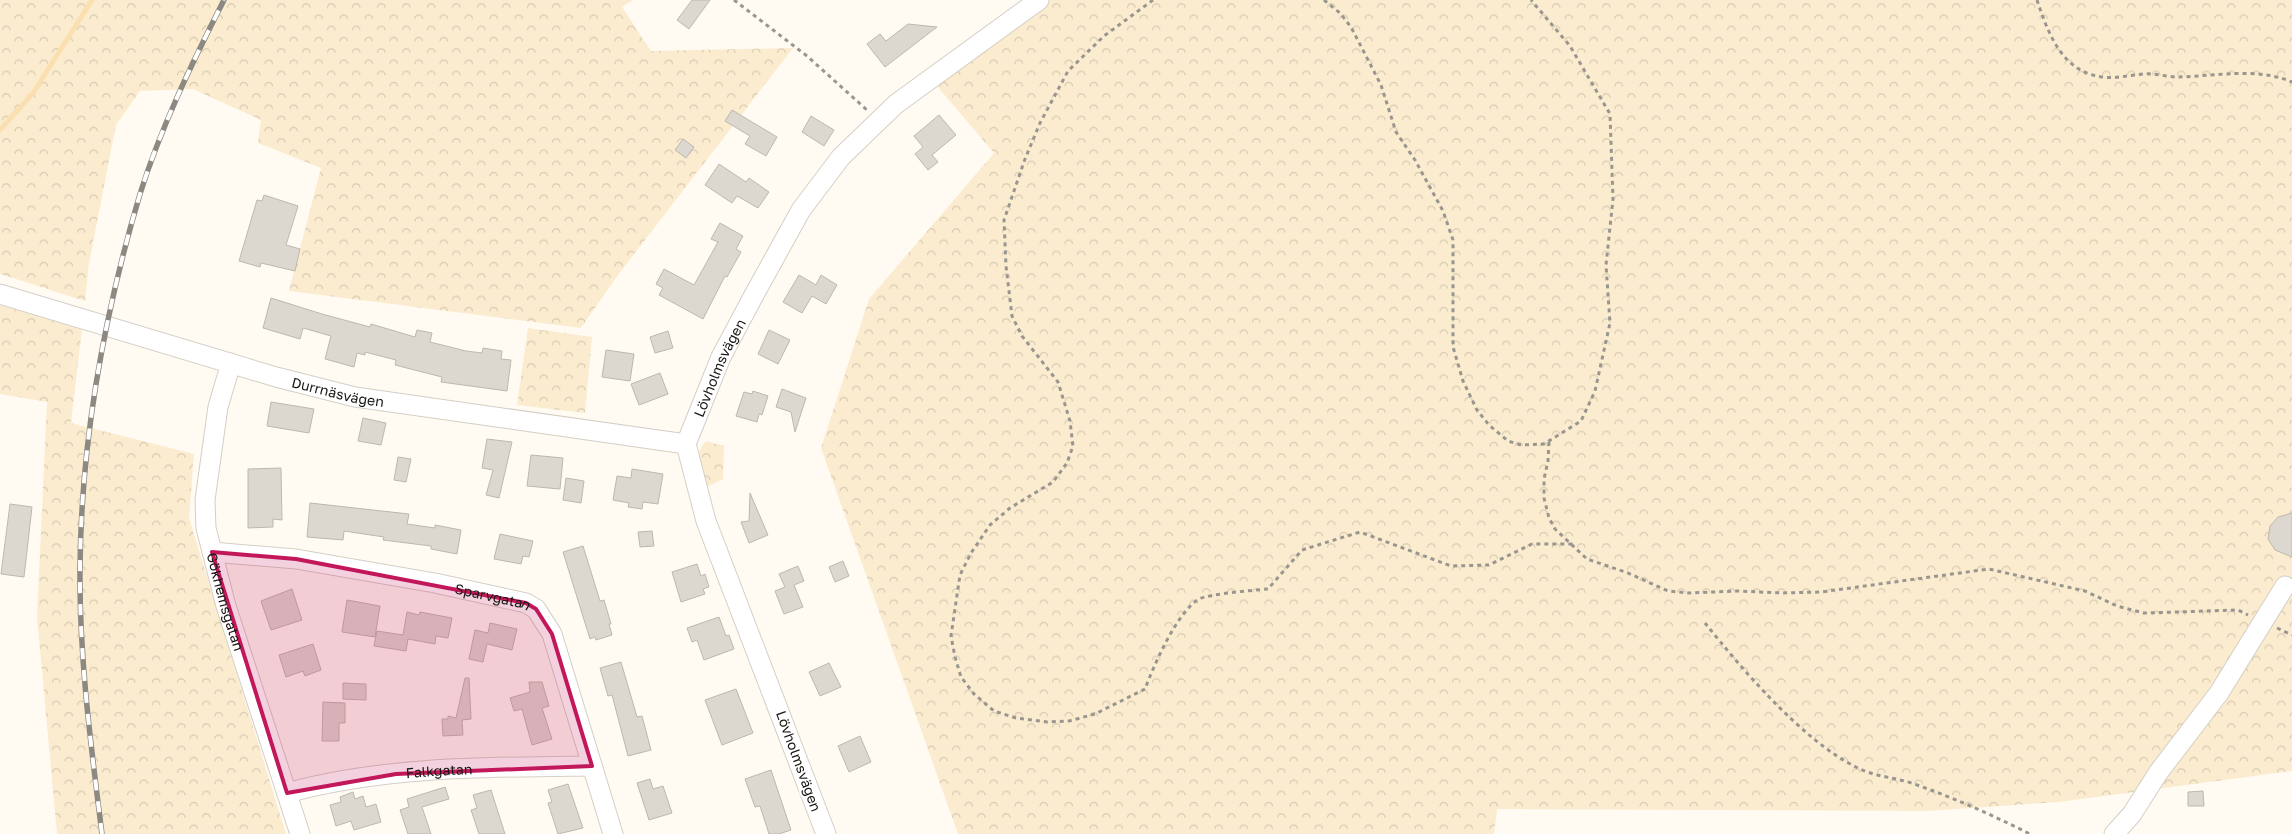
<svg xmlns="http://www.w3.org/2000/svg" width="2292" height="834" font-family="'Golos Text',sans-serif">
<defs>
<pattern id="forest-crowns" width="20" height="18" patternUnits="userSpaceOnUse" patternTransform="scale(1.25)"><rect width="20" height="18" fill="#fceccf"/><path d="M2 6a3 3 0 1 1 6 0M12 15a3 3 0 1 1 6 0" fill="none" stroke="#d7cab1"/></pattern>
</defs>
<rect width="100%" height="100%" fill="#fffbf3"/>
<g fill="url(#forest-crowns)">
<polygon points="0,0 633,0 622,7 651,51 793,48 618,275 581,328 289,291 321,168 258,143 261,120 193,89 140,91 116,125 89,263 85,301 0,274"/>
<polygon points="1031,0 2292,0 2292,771 2059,802 1927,811 1497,809 1494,834 958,834 821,448 869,299 994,153 925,72"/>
<polygon points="0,305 82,329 71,423 194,454 189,518 286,834 57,834 37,617 47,402 0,394"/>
<polygon points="528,328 592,337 585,413 517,405"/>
<path d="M706,441L724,446L723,479L705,488C700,471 692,456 706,441Z"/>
</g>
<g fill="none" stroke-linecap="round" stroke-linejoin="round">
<polyline stroke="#fae0b0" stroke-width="5" points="0,130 33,93 92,0"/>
</g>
<g fill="#dcd8cf" stroke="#bdb8af">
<polygon points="692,0 710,0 689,29 677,20"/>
<polygon points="908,24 937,27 885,67 867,44 880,34 886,41"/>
<polygon points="732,110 777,137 766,156 745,144 750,136 725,121"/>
<polygon points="939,115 956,135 932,155 938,162 928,170 915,154 923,147 914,136"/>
<polygon points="811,116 834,130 824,146 802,132"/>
<polygon points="683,139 694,147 686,158 675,150"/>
<polygon points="719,164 746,182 749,178 769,192 758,208 737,196 732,203 705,185"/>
<polygon points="264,195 298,206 286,245 300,249 295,271 261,263 260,267 239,261 257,200 262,201"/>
<polygon points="720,223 743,236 736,249 741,252 727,277 725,276 703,319 659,295 663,288 656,284 664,269 694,285 718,242 711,239"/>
<polygon points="799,275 816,285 821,275 837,285 826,304 812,296 802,313 783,302"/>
<polygon points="271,298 322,314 370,327 371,324 415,337 417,330 432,333 430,342 466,351 482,353 483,348 502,351 501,359 511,360 507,391 441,382 442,377 395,365 396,360 365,352 365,355 357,353 354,367 325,359 331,336 303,328 300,339 263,328"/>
<polygon points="769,330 790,340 778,364 758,354"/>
<polygon points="668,331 673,348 655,353 650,337"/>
<polygon points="606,350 634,354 630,381 602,377"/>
<polygon points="660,373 668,394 639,405 631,384"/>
<polygon points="782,389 806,398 795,432 791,412 776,407"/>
<polygon points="753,391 768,396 762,415 759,414 757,422 736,416 744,392 752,394"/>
<polygon points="271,402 314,409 309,433 267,426"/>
<polygon points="363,418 386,423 381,445 358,441"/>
<polygon points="487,439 512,442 499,498 486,495 493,470 482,468"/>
<polygon points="531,455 563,458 560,489 527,486"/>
<polygon points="398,457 411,459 406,482 394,480"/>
<polygon points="281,468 282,520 273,519 273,527 248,528 248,469"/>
<polygon points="632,469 663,474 658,504 643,502 642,509 628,507 629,503 613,500 617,476 631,478"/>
<polygon points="566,478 584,481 581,503 563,500"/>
<polygon points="750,493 768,535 749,543 741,522 749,521"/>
<polygon points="310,503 409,514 407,524 435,528 435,525 461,530 457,554 431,549 431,546 383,540 384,537 344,531 343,540 307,537"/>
<polygon points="10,504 32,507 24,577 1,574"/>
<polygon points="2292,513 2292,557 2275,550 2268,539 2270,526 2278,517"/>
<polygon points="652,531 654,546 640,547 638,532"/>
<polygon points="500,534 533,541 529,557 523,556 521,564 494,559"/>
<polygon points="583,546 600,601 604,600 611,624 609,624 612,635 596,640 595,637 590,639 563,552"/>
<polygon points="843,561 849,576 835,582 829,567"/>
<polygon points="697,564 701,576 705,574 709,587 703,589 705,594 681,602 672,572"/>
<polygon points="798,566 804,581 794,585 803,607 784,614 775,591 785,587 779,574"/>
<polygon points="292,589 302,620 271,630 261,601"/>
<polygon points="347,600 380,606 375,637 342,632"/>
<polygon points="407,612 419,615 420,612 452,618 448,638 436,636 435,644 408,639 406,651 374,646 377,631 403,635"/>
<polygon points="719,617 726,636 729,635 734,649 704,660 697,640 692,642 687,628"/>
<polygon points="490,623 517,629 512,650 487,644 483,662 469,659 475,630 488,633"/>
<polygon points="313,644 321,670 305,676 303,671 286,677 279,655"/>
<polygon points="621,662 637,717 642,716 651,750 628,756 612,695 608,696 600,668"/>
<polygon points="829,663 841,687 820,696 809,672"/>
<polygon points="465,678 469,678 471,719 462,720 463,735 443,736 442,719 448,719 448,716 456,718"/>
<polygon points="529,682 542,682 549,706 542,708 552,739 532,745 522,709 514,711 510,698 530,692"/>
<polygon points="343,683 366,684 366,700 343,699"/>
<polygon points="736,689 753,733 722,745 705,700"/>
<polygon points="323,702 345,703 345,723 339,723 339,741 322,741"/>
<polygon points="860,736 871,762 849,772 838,746"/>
<polygon points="771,770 791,830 779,834 769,834 760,806 755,807 745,779"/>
<polygon points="650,779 653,789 663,786 672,813 649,820 637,783"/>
<polygon points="568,784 583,828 558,834 548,803 552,802 548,790"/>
<polygon points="445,787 449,799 422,807 431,834 408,834 400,810 409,807 407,799"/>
<polygon points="491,790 505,834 479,834 471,810 477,808 473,795"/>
<polygon points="2203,791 2204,806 2188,806 2188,792"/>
<polygon points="353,792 355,799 363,796 366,807 376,804 381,822 354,830 351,821 336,826 330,805 341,802 340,797"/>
</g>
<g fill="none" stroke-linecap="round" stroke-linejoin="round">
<defs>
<g id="minor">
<path id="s1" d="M0,294L276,377L355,397L686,444"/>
<path id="s2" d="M231,363L218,407L205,500L206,528L226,606L300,834"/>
<path id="s3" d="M212,552L296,559L435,583L526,603L536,609L552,634L613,834"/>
<path id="s4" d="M287,793C383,766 493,767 592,766"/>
<path id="s5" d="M826,834L706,521L686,444L721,357L754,295L801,210L841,157L896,104L1039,0"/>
<polyline points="2114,834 2132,814 2158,773 2219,693 2285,586"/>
</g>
</defs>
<use href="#minor" stroke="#d4cfc6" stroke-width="21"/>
<g stroke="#999690" stroke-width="3" stroke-dasharray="4 4" stroke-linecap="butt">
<polyline points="734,0 807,56 867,110"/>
<path d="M1153,0L1104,36L1068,71L1040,123L1025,159L1004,220L1006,266L1012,316L1022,336L1058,382L1070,421L1073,446L1067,463L1053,482L1010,508L990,525L971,553L960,575L951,636L955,657L961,677L974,694L994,711L1016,718L1047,722L1069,721L1095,714L1145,689C1154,665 1177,612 1199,599C1209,594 1255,590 1268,589L1302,550L1360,532L1451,566L1489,565L1532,544H1573"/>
<polyline points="1324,0 1340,13 1351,27 1381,85 1396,132 1415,160 1443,211 1453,240 1453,347 1463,381 1477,410 1489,425 1508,441 1521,445 1544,444 1581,421 1595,391 1610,323 1606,265 1613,199 1610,114 1570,46 1531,0"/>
<path d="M2037,0C2048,33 2062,72 2102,77C2116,79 2130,75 2144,74C2155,73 2167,77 2178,77C2216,76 2257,67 2292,82"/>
<polyline points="1549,442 1548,461 1544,479 1544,498 1549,518 1555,529 1587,559 1628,573 1668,591 1689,593 1738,591 1782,593 1821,592 1989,569 2085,591 2117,606 2144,613 2238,610 2248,615"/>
<path d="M1705,623C1742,669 1803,741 1856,767C1874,777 1895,777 1914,784C1955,798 1992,815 2030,834"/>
<polyline points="2277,628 2292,635"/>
</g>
<use href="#minor" stroke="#fff" stroke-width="19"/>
<defs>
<path id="rail" d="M102,834C91,746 79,657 80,568C81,441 104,315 140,194C161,127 192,63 224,0"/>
</defs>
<use href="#rail" stroke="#8c8983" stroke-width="5.5"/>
<use href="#rail" stroke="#fff" stroke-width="4" stroke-dasharray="11" stroke-linecap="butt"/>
</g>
<path fill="#c2185b" fill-opacity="0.2" stroke="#c2185b" stroke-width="4" stroke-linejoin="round" d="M212,552L296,559L526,603L536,609L552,634L592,766L396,774L287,793Z"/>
<g text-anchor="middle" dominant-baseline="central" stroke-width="4.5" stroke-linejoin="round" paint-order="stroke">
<g font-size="14" fill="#181613" stroke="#fff">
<text stroke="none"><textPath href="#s5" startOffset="498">Lövholmsvägen</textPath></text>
<text stroke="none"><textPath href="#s1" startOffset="352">Durrnäsvägen</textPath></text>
<text stroke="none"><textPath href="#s3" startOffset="285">Sparvgatan</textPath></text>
<text stroke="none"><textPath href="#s2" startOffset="244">Gökhemsgatan</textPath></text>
<text transform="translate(799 761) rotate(70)">Lövholmsvägen</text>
<text stroke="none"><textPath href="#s4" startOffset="154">Falkgatan</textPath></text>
</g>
</g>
</svg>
